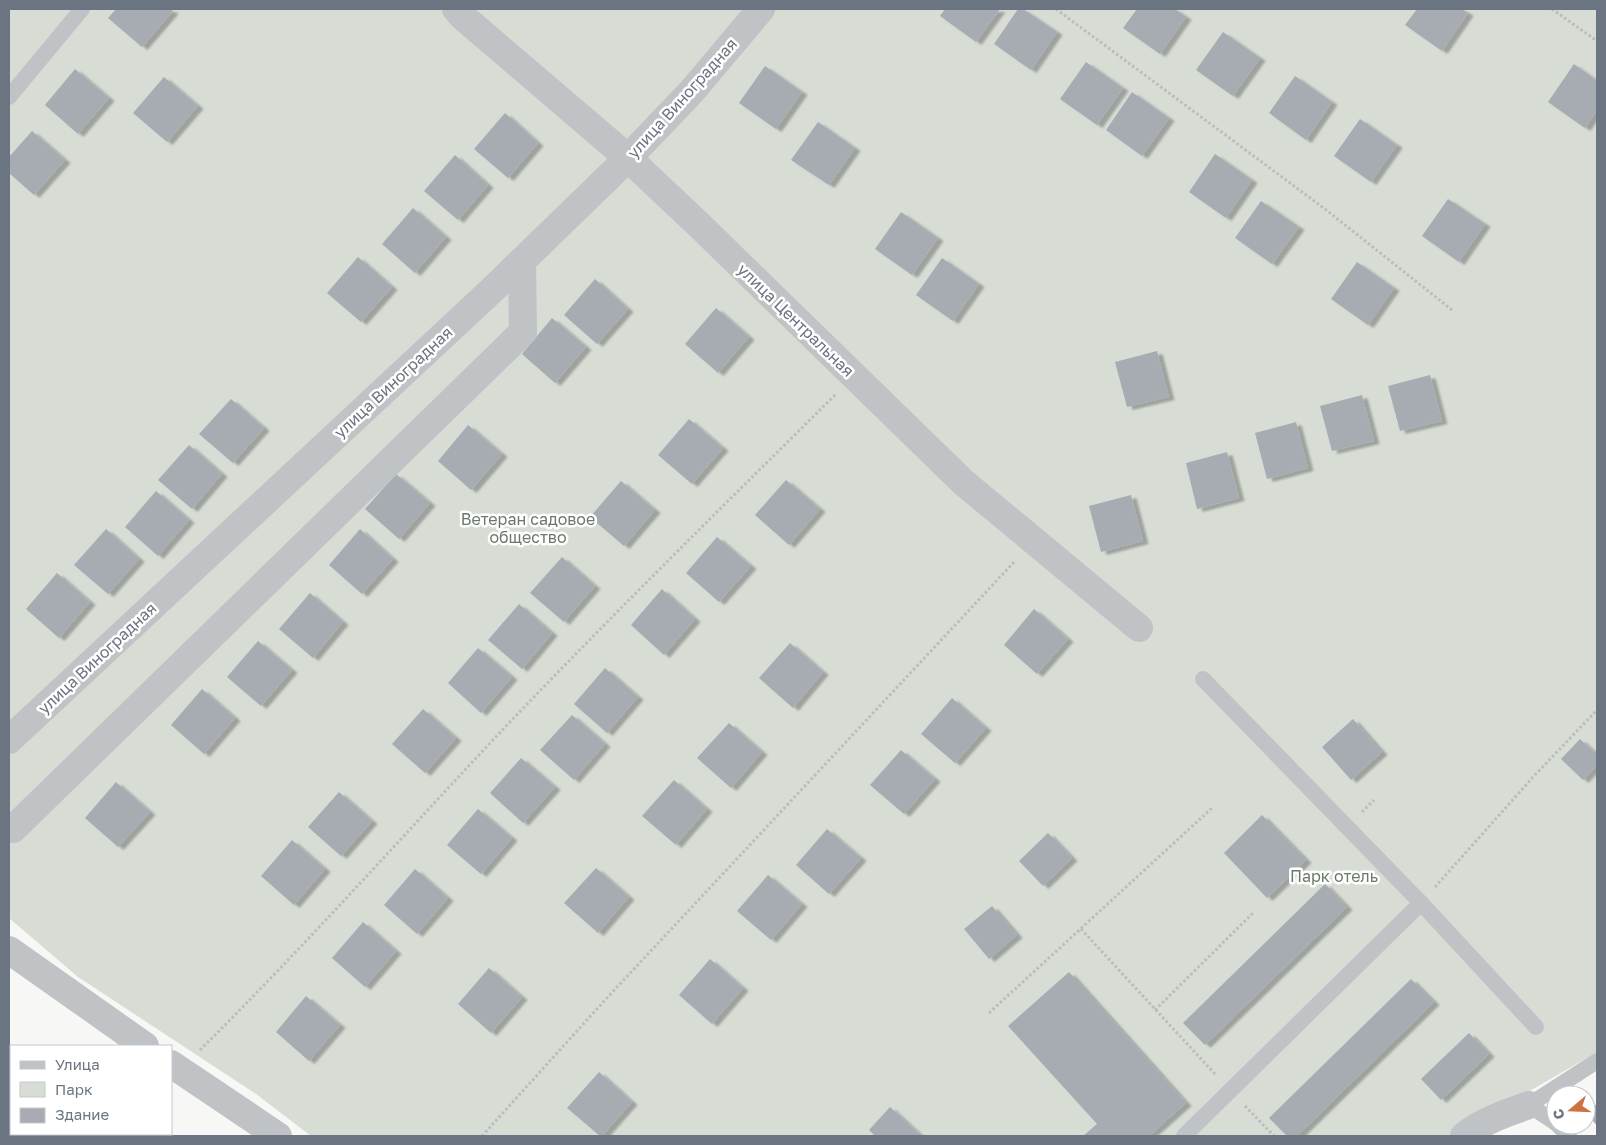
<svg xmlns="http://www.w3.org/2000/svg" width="1606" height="1145" font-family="'Golos Text',sans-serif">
<defs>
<filter id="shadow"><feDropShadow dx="5.5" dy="3" stdDeviation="1" flood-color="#0004"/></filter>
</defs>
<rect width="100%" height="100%" fill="#f7f8f5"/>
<polygon fill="#d7dcd5" points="9,9 1597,9 1597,1052 1452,1136 311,1136 256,1094 78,977 9,918"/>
<g fill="#a6acb2" filter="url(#shadow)">
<polygon points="116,9 170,9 173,11 142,47 108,18"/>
<polygon points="945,9 1000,9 976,42 940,16"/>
<polygon points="1018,9 1023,9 1057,32 1031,70 994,44"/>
<polygon points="1137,9 1175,9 1186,17 1160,54 1123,28"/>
<polygon points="1417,9 1462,9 1468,13 1442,51 1405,25"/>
<polygon points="1223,32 1260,58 1233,96 1196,70"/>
<polygon points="1086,62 1123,88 1097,125 1060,99"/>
<polygon points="1574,64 1597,81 1597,110 1585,128 1548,102"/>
<polygon points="765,66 802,92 776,129 739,103"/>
<polygon points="75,69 109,98 78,134 45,105"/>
<polygon points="1295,76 1332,102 1306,140 1269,113"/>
<polygon points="164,77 198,106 167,142 133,113"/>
<polygon points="1132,92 1169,118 1142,156 1106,130"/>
<polygon points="505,113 538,143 508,178 474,149"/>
<polygon points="1360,119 1397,145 1371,182 1334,156"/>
<polygon points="818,122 855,148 829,185 791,160"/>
<polygon points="32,131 65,160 34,195 9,173 9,157"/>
<polygon points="1215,154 1252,180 1226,218 1189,192"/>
<polygon points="455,155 488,185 458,220 424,191"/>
<polygon points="1448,199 1485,224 1459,262 1422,236"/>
<polygon points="1261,201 1299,227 1272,264 1235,238"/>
<polygon points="413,208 446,237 415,273 382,244"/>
<polygon points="901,212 938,238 912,275 875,249"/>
<polygon points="358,257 392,287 361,322 327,293"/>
<polygon points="942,258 979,284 953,321 916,295"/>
<polygon points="1357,262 1394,288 1368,325 1331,299"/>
<polygon points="595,279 628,309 597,344 564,315"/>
<polygon points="716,308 749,337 718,373 685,344"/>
<polygon points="552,318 586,347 555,383 522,354"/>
<polygon points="1157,351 1169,397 1127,407 1115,362"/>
<polygon points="1430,375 1442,421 1400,431 1388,386"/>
<polygon points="1362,395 1374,441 1332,451 1320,406"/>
<polygon points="231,399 264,428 233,463 199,434"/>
<polygon points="689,419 723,448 692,484 658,455"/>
<polygon points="1296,422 1308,468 1267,479 1255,433"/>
<polygon points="468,425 502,454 471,490 438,461"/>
<polygon points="189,445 222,474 192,509 158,480"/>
<polygon points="1227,452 1239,498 1197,509 1186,463"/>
<polygon points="396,474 430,503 399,539 365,509"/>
<polygon points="786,480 820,509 789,545 755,515"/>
<polygon points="621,481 655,510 624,546 590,517"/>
<polygon points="156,491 189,520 158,556 125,527"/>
<polygon points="1131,495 1143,541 1101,552 1089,506"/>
<polygon points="106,529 139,559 108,594 74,565"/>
<polygon points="360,529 393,559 362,594 329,565"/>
<polygon points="717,537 751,566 719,602 686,573"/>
<polygon points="562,557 595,586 564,622 530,593"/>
<polygon points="57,573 90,602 59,638 26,609"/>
<polygon points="662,589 695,619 664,655 631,625"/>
<polygon points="310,593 343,622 313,658 279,629"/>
<polygon points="519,604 552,633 522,669 488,640"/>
<polygon points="1034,609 1068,639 1037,674 1004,645"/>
<polygon points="258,641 292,670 261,706 227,677"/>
<polygon points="790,643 823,672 793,708 759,678"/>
<polygon points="478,648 512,677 481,713 448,683"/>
<polygon points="605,668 638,697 607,733 574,704"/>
<polygon points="202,689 235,718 204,754 171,725"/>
<polygon points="952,698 986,728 955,763 921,734"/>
<polygon points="423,709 456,738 425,773 392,744"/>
<polygon points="572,715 605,744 574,780 540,750"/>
<polygon points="1353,719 1382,752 1351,780 1322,747"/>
<polygon points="729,723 762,752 731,788 697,758"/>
<polygon points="1580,739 1597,755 1597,765 1583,780 1561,759"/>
<polygon points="901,750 935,779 904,814 870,785"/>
<polygon points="521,758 555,787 523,823 490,793"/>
<polygon points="674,780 707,809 676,845 642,816"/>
<polygon points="116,782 150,812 118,847 85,818"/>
<polygon points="339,792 372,821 341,856 308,827"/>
<polygon points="478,809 512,838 481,874 447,845"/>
<polygon points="1262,815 1306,860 1267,898 1224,853"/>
<polygon points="827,829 861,858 829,894 796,865"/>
<polygon points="1048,833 1072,858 1043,886 1019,861"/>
<polygon points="292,840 325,869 294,905 261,876"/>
<polygon points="596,868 629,897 598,933 564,903"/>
<polygon points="415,869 448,898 417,934 384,905"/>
<polygon points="768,875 802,904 771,940 737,911"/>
<polygon points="1325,884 1347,907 1205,1045 1183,1023"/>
<polygon points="992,906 1017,935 989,959 964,929"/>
<polygon points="363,922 396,951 365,987 332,958"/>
<polygon points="710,959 743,988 712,1024 679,995"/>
<polygon points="489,968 522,997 491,1033 458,1004"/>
<polygon points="1069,972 1186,1103 1149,1136 1083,1136 1097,1124 1008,1026"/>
<polygon points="1411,979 1434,1002 1297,1136 1287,1136 1269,1118"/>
<polygon points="306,996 340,1025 309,1061 276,1032"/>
<polygon points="1469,1033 1489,1054 1441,1100 1421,1079"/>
<polygon points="599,1072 632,1102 602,1136 600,1136 567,1108"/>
<polygon points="11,1091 11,1111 9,1108 9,1093"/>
<polygon points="1597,1104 1597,1126 1586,1112"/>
<polygon points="890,1107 919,1134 917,1136 875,1136 869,1130"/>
<polygon points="32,1134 51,1134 49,1136 34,1136"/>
</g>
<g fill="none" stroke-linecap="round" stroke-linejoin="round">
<g stroke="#babcbf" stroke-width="3" stroke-dasharray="2.5 2.5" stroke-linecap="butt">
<polyline points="1056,9 1325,209 1452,310"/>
<polyline points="1552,9 1597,41"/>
<polyline points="1362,812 1374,800"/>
<polyline points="1435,887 1534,776 1597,710"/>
<polyline points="1081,929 1215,1074"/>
<polyline points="1155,1010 1254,912"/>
<polyline points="989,1013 1212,808"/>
<path d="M200,1050C307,944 406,832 509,723C616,611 726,503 836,394"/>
<polyline points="1245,1106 1274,1136"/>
<polyline points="482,1136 606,999 1015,561"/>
</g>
<g stroke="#c0c3c6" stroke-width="16">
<polyline points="9,97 82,9"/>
<polyline points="1203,679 1421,903 1536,1027"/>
<polyline points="1556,1123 1529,1105 1597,1061"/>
<polyline points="1558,1125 1569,1136"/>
<polyline points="1184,1136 1421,903"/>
</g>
<g stroke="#c0c3c6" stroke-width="28">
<polyline points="456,9 462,16 628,158 698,224 963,482 1139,628"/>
<polyline points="9,740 491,291 628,158 692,91 761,9"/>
<polyline points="13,829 523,332 522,261"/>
<polyline points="9,950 145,1046"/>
<polyline points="171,1064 278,1136"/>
<path d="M1464,1136C1483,1121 1506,1113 1529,1105"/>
</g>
</g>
<g text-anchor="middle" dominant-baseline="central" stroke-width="5" stroke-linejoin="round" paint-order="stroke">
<g font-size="16" fill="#6b7582" stroke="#fff">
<text transform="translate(682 98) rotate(-48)">улица Виноградная</text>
<text transform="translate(796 320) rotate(44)">улица Центральная</text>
<text transform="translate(393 382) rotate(-43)">улица Виноградная</text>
<text transform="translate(97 658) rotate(-43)">улица Виноградная</text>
</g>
<g font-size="16" fill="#6a7a69" stroke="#fff">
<text x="528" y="519">Ветеран садовое<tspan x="528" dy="18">общество</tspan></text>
<text x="1334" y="876">Парк отель</text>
</g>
</g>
<rect width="1606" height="1145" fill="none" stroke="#6b7582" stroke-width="20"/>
<rect x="10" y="1045" width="162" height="90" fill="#ffffff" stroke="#c4c8cd"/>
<rect x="20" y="1061" width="25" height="8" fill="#c0c3c6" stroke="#c4c8cd"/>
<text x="55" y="1070" font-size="15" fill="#6b7582">Улица</text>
<rect x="20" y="1082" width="25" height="15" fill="#d7dcd5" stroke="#c4c8cd"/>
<text x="55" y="1095" font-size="15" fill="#6b7582">Парк</text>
<rect x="20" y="1108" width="25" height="15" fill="#a6acb2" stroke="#c4c8cd"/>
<text x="55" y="1120" font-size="15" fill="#6b7582">Здание</text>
<g transform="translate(1571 1110) rotate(251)"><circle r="24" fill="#ffffff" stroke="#c4c8cd"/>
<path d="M0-4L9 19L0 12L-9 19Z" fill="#cd7240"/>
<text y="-8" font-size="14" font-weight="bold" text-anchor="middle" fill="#6b7582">С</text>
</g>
</svg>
